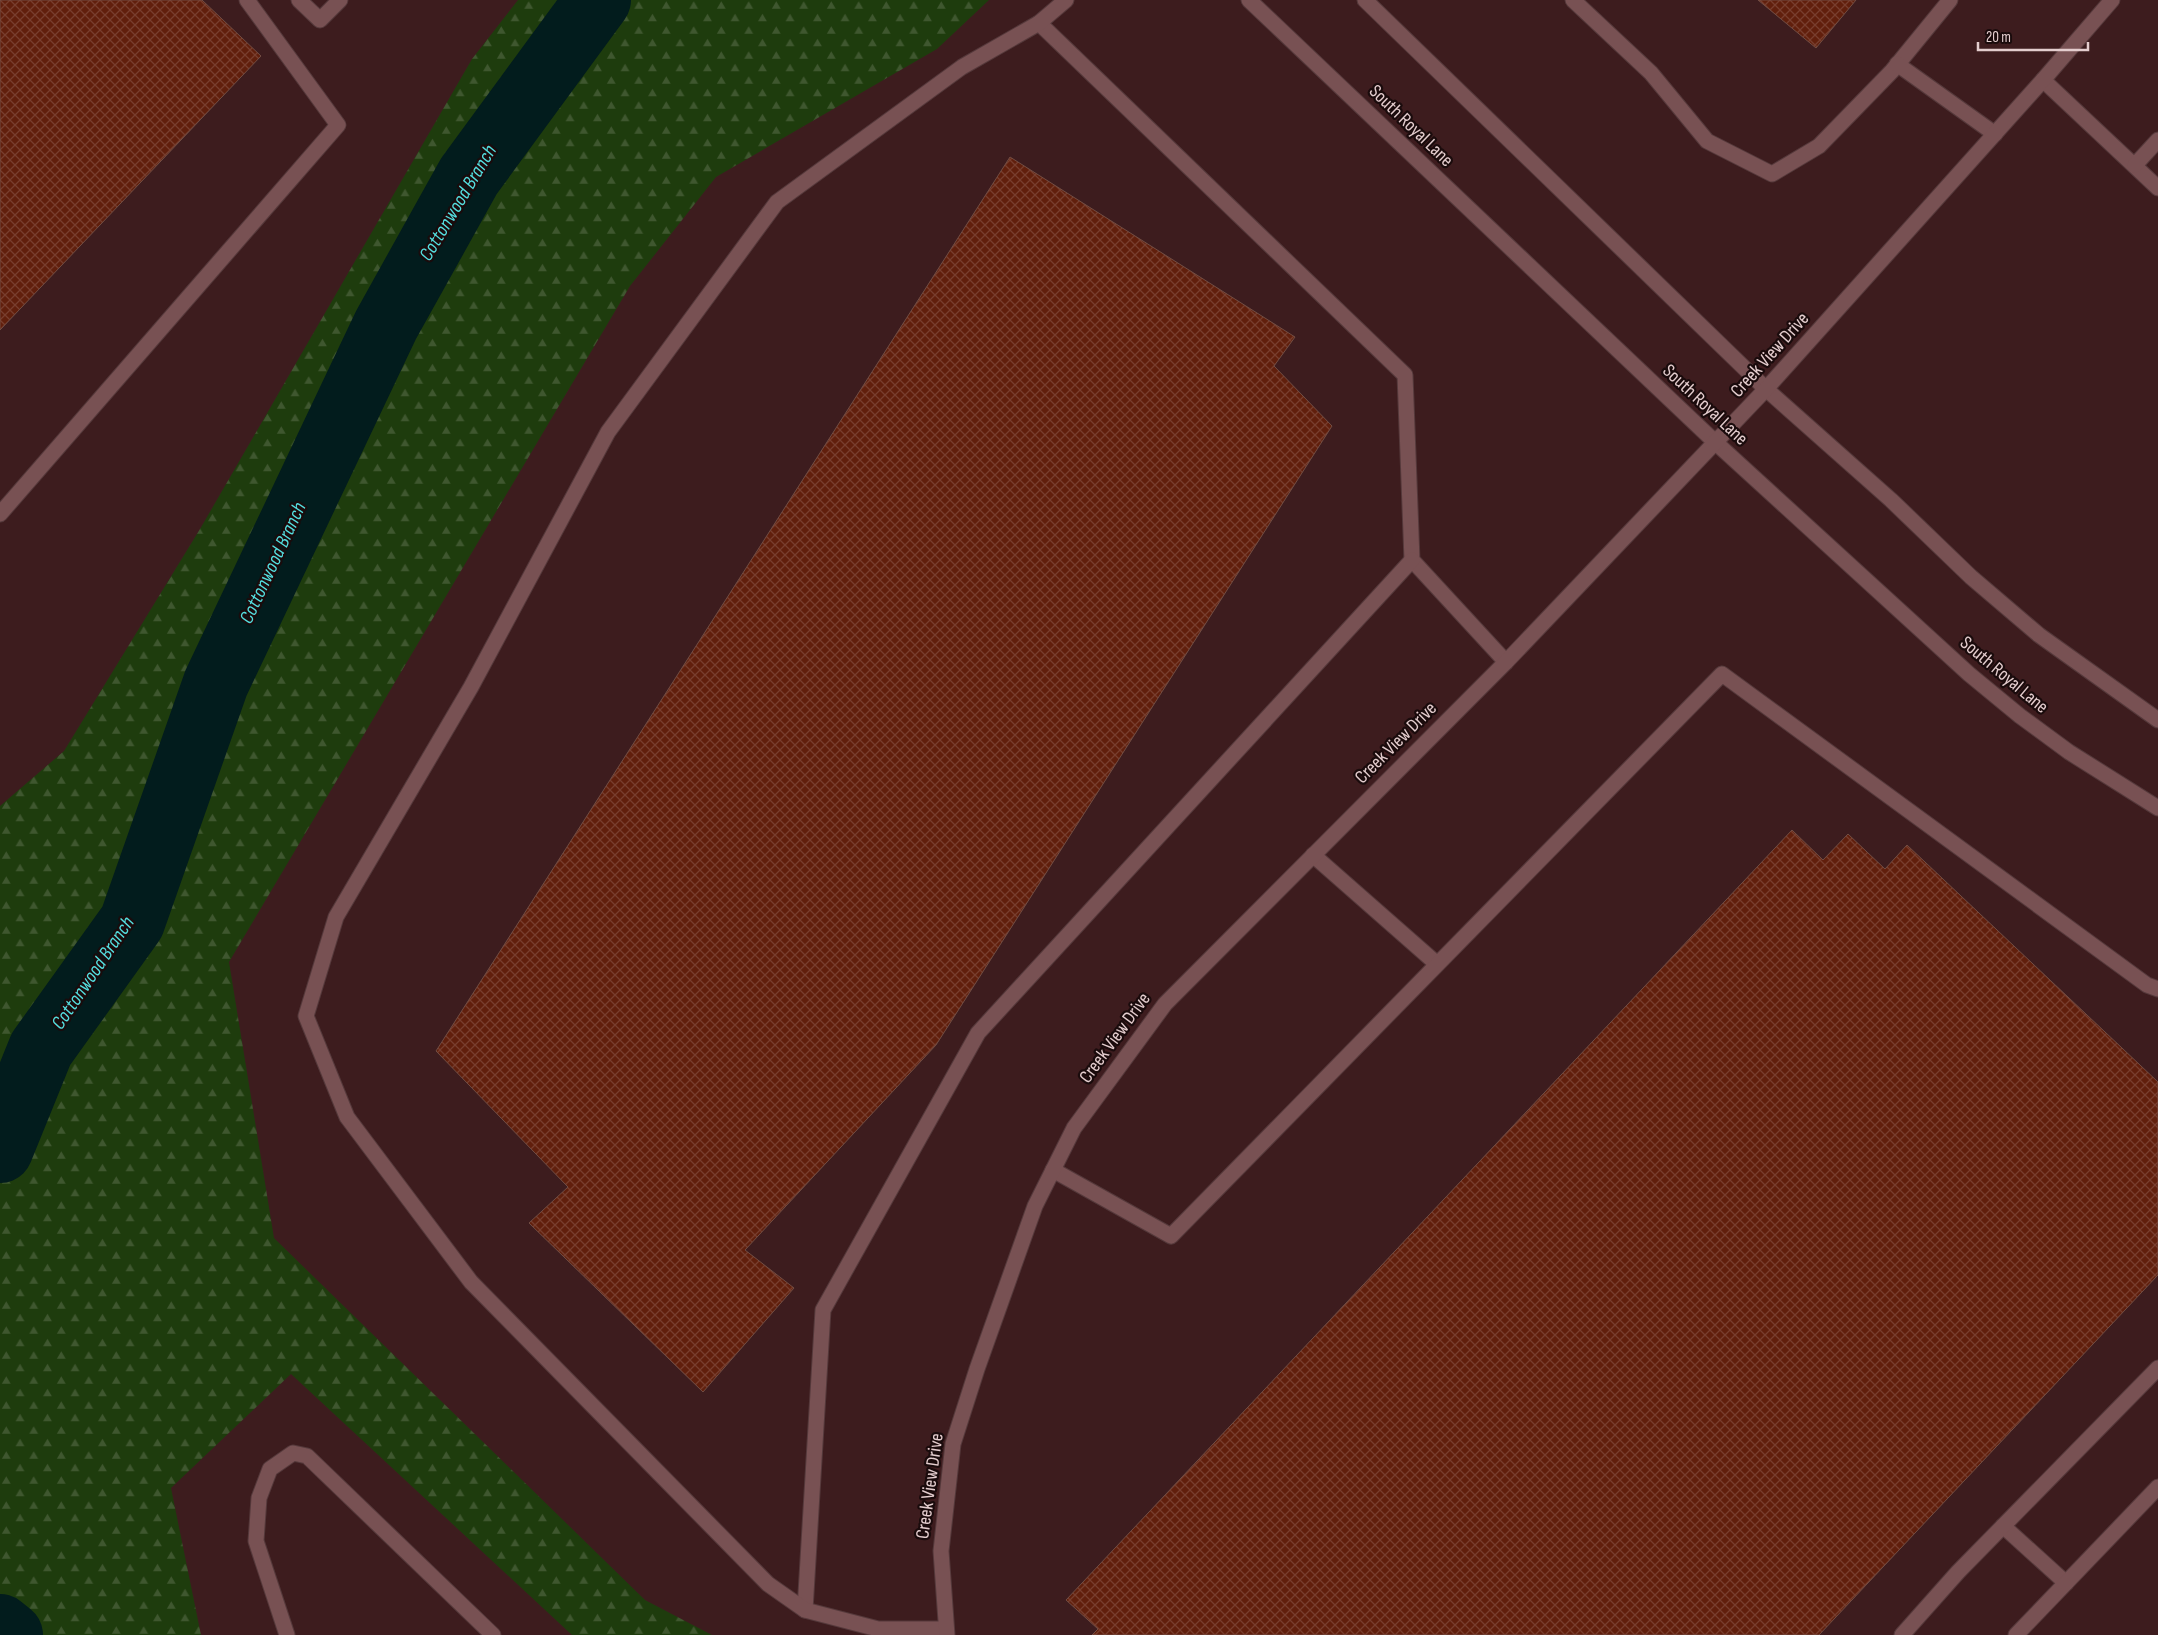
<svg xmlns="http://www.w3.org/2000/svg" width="2158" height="1635" font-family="'Sofia Sans Condensed',sans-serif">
<defs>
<pattern id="forest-firs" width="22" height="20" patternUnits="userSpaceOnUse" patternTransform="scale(1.25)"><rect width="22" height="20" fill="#1e3c0d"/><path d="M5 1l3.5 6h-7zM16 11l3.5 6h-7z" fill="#3f572f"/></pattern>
<pattern id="building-cross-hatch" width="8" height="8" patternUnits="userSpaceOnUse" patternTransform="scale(1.25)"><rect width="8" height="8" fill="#611f0c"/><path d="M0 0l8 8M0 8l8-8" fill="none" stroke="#783e2e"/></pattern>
</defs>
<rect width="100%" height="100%" fill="#3d1c1e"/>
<polygon fill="url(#forest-firs)" points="518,0 989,0 937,49 716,177 630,286 229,962 274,1238 645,1600 712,1635 572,1635 291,1374 171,1488 201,1635 0,1635 0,806 64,751 200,529 472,59"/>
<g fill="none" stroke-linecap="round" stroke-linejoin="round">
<g stroke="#021c1d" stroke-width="66">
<polyline points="0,1150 41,1049 132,922 216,683 386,325 469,176 598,0"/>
<polyline points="0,1627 10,1635"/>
</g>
</g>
<g fill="url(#building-cross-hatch)" stroke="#724d43">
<polygon points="0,0 202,0 261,56 0,330"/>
<polygon points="1758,0 1856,0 1816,48"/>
<polygon points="1010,157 1295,337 1274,366 1332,426 936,1045 745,1250 794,1288 703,1392 529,1223 568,1187 436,1051"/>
<polygon points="1792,830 1823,860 1848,834 1885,869 1907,845 2158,1082 2158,1275 1819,1635 1092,1635 1098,1629 1066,1600"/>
</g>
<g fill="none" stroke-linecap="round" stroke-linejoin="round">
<defs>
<g id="lane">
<polyline points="299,0 320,20 340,0"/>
<polyline points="1573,0 1651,73 1707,141 1772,174 1819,146 1892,71 1950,0"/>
<polyline points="1039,23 1405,375 1412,560 1506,662"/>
<polyline points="1897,64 1995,134"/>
<polyline points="2043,80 2158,188"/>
<polyline points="2135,165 2158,140"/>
<polyline points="0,514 338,125 247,0"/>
<polyline points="1313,855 1437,964"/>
<polyline points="1053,1170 1171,1236 1722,674 2147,985 2158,989"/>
<polyline points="2003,1526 2066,1583"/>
<polyline points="805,1610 823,1310 978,1033 1412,560"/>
<polyline points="946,1629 878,1629 805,1610 768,1584 471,1282 347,1117 306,1016 336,917 471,687 608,432 777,202 962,67 1039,23 1066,0"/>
<polyline points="287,1635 256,1541 259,1498 270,1469 293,1453 307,1456 493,1635"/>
<polyline points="1902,1635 1958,1572 2158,1368"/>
<polyline points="2016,1635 2158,1487"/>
</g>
<g id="secondary">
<polyline points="1249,0 1715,442 1969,674 2020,716 2069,752 2158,808"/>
<polyline points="1365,0 1766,389 1891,500 1971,577 2039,635 2158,720"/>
<polyline points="947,1635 941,1551 953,1444 977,1369 1035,1206 1074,1128 1165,1004 1506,662 1766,389 2043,80 2112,0"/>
</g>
</defs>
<use href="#lane" stroke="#55393b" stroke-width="17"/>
<use href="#secondary" stroke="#55393b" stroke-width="17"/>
<use href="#lane" stroke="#785153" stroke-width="15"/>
<use href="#secondary" stroke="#785153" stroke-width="15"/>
</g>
<g text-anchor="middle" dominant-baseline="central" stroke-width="4.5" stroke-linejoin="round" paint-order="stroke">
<g font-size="19" fill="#e4cdce" stroke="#1a0b0c">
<text transform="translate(1411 126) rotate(44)">South Royal Lane</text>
<text transform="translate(1770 355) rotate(-48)">Creek View Drive</text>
<text transform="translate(1705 405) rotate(43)">South Royal Lane</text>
<text transform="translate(2004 675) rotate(40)">South Royal Lane</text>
<text transform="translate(1396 743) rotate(-45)">Creek View Drive</text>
<text transform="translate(1115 1038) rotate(-54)">Creek View Drive</text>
<text transform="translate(930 1486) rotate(-82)">Creek View Drive</text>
</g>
<g font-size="20" font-style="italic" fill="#54dedf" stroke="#1a0b0c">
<text transform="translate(458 203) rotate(-59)">Cottonwood Branch</text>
<text transform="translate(273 563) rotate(-65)">Cottonwood Branch</text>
<text transform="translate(93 973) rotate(-56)">Cottonwood Branch</text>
</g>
</g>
<path d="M1978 42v8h110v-8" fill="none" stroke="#e4cdce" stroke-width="2.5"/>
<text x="1986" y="42" font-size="15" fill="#e4cdce" stroke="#1a0b0c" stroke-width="4" paint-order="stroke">20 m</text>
</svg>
